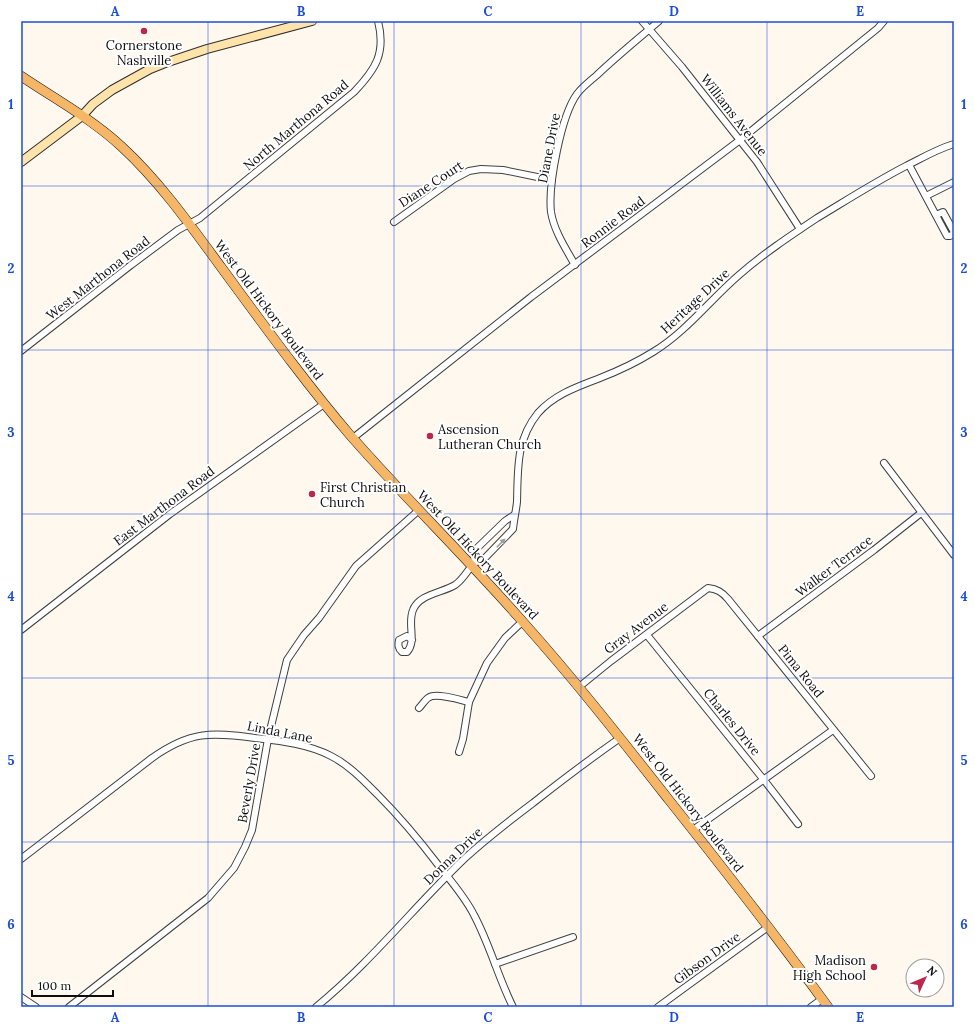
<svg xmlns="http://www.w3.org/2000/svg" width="975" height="1028" font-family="Lora,serif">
<rect width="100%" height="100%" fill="#fff8ee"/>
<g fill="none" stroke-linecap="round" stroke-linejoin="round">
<defs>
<g id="street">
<polyline points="642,21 682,67 757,162 800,229"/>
<polyline points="909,165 947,236 950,236 953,234 954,232 943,212 936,215"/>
<polyline points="926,196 954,182"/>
<polyline points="394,222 454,179 469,171 481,169 503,170 552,180"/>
<path d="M575,265C566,249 554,231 551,212C548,185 561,116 577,94C582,87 590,81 597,75C617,56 638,39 659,21"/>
<path d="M21,351L131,265L178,230L200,218L354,92C376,69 386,53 378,21"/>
<polyline points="353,438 531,297 740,140 878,28 884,21"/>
<polyline points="884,463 954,555"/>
<polyline points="475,562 473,552 505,521 514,515"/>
<polyline points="21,630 170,514 324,404"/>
<polyline points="647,635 764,780 798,824"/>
<polyline points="758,636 874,550 921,513"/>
<path d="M412,640L407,636L399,640C398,645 398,648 402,652H407C417,641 407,624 413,610C419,594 442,593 455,585C464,579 468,569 475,562L482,561L513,529C514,519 516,511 517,502C518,469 516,440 538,413C555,394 577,387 600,378C618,371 637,362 653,352C686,332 710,300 739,275C763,254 790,236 817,218C847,200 875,182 906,166C922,158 937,149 954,144"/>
<path d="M579,687L611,661L708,588C717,589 722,592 728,599L871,776"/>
<path d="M419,708C422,705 425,700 428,698C435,692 460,700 469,702"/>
<polyline points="459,752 463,739 469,702 487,663 505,638 523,621"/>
<polyline points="693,830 833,730"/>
<path d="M21,859L152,758C190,731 211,732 255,738C280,741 308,744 331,756C349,765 364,781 378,795C400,817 420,841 439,866C451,881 465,897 474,915C490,945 498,977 513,1007"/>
<polyline points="495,964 573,937"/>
<polyline points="21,997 36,1007"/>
<polyline points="69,1007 208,898 234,868 245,847 252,830 268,739 287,660 304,635 319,618 356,566 419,510"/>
<path d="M316,1007C370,963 414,907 464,859C486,839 509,821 533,803C561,781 590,759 620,738"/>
<polyline points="658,1007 768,927"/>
<polyline points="811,1007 822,999"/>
</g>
<polyline id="secondary" points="21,162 82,116 93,104 112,90 150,69 165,63 207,49 312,21"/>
<path id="primary" d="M21,76C55,99 92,119 122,147C160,182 191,226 221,267C263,324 304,381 350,435C406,499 467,558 523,622C574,679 621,739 669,800C723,868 777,937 828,1007"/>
</defs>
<use href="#street" stroke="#404040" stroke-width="8"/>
<use href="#secondary" stroke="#2f2f2f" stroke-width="10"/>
<use href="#primary" stroke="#1e1e1e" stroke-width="10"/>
<use href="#street" stroke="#fff" stroke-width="6"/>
<use href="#secondary" stroke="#fee3aa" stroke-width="8"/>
<use href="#primary" stroke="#f6b667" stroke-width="9"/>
</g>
<defs><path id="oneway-solid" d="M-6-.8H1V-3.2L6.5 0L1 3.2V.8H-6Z"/></defs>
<use fill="#9e9e9e" href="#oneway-solid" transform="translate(501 543) rotate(-45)"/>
<path fill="none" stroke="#1d4ed8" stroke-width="1" stroke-opacity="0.55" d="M208,21V1007M394,21V1007M581,21V1007M767,21V1007M21,186H954M21,350H954M21,514H954M21,678H954M21,842H954"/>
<g fill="#bb274d" stroke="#fff" stroke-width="1.5">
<circle cx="144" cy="31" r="4"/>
<circle cx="430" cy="436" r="4"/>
<circle cx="312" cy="494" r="4"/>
<circle cx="874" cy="967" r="4"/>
</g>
<g text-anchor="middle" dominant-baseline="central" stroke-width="4" stroke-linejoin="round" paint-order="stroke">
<g font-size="13" fill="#0d0d0d" stroke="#fff" text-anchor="start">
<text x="144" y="45" text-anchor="middle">Cornerstone<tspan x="144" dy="15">Nashville</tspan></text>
<text x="438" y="429">Ascension<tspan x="438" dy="15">Lutheran Church</tspan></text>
<text x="320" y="487">First Christian<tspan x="320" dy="15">Church</tspan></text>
<text x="866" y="960" text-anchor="end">Madison<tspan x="866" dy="15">High School</tspan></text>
</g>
<g font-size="13" fill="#0d0d0d" stroke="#fff">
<text transform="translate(734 115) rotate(52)">Williams Avenue</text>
<text transform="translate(296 125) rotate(-40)">North Marthona Road</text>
<text transform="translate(549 148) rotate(-79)">Diane Drive</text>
<text transform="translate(431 184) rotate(-33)">Diane Court</text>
<text transform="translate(613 222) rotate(-37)">Ronnie Road</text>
<text transform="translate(98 278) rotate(-38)">West Marthona Road</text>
<text transform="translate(695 301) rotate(-43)">Heritage Drive</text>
<text transform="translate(269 310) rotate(53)">West Old Hickory Boulevard</text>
<text transform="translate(164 506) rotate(-37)">East Marthona Road</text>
<text transform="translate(478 555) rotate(47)">West Old Hickory Boulevard</text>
<text transform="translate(834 566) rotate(-37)">Walker Terrace</text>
<text transform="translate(636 628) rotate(-37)">Gray Avenue</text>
<text transform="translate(801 671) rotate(51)">Pima Road</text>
<text transform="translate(732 722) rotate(51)">Charles Drive</text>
<text transform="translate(280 732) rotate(11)">Linda Lane</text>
<text transform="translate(249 783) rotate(-80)">Beverly Drive</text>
<text transform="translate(688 803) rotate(52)">West Old Hickory Boulevard</text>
<text transform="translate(453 856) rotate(-44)">Donna Drive</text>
<text transform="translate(707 958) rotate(-36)">Gibson Drive</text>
</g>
</g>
<rect width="975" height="1028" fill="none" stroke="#ffffff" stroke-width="44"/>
<g transform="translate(925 978) rotate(46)"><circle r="19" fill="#ffffff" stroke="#9e9e9e"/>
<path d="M0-3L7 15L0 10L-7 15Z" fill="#bb274d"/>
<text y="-6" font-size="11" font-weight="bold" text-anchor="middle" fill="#0d0d0d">N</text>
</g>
<path d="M32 990v6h81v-6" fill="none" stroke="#0d0d0d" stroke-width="2"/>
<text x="38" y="990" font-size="12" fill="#0d0d0d" stroke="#ffffff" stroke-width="3" paint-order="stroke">100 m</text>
<rect x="22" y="22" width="931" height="984" fill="none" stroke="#1d4ed8" stroke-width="1.5"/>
<g font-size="13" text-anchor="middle" font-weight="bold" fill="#1d4ed8">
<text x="115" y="16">A</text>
<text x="301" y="16">B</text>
<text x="488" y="16">C</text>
<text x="674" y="16">D</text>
<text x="860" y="16">E</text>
<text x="11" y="109">1</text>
<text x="964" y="109">1</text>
<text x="11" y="273">2</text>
<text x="964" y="273">2</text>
<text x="11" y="437">3</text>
<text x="964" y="437">3</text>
<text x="11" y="601">4</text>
<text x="964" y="601">4</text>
<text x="11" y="765">5</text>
<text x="964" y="765">5</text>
<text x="11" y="929">6</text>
<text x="964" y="929">6</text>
<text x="115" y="1022">A</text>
<text x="301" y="1022">B</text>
<text x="488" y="1022">C</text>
<text x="674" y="1022">D</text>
<text x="860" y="1022">E</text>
</g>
</svg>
